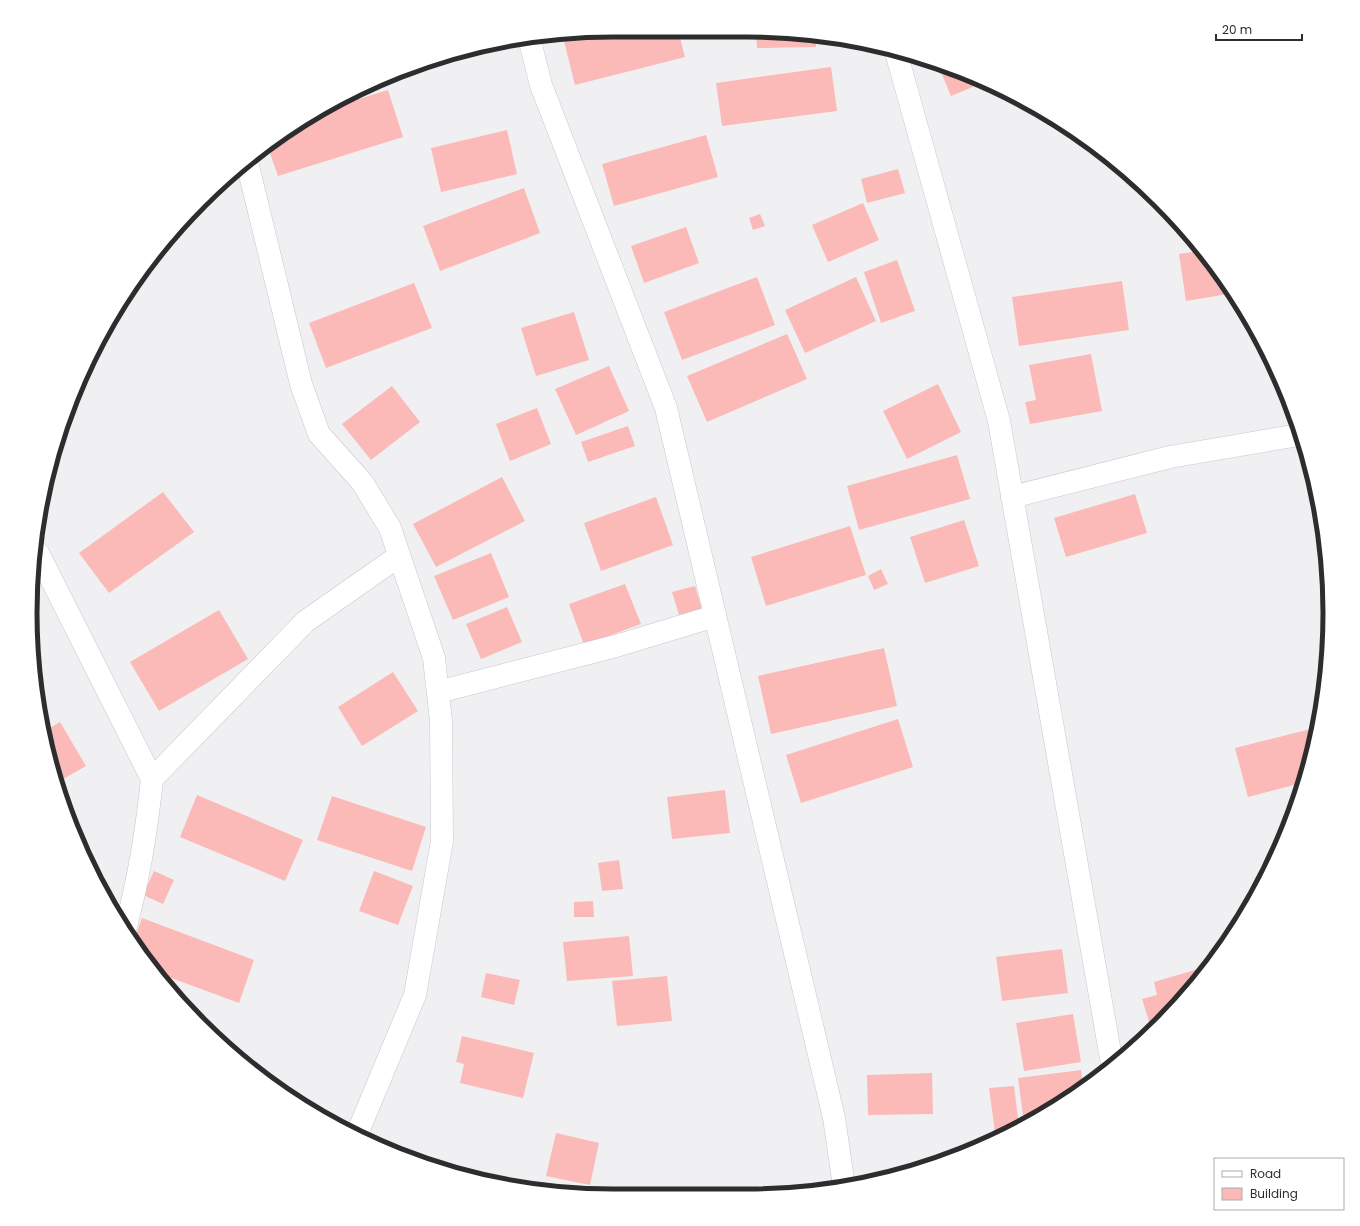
<svg xmlns="http://www.w3.org/2000/svg" width="1360" height="1226" font-family="Poppins,sans-serif">
<rect width="100%" height="100%" fill="#f0f0f3"/>
<g fill="#fbbab7">
<polygon points="613,30 678,30 685,57 575,85 563,37 579,33"/>
<polygon points="756,31 785,31 816,35 816,47 757,48"/>
<polygon points="938,65 970,74 985,82 951,96"/>
<polygon points="831,67 837,111 722,126 716,83"/>
<polygon points="388,90 403,137 278,176 267,145 323,110"/>
<polygon points="507,130 517,174 441,192 431,148"/>
<polygon points="706,135 718,177 614,206 602,164"/>
<polygon points="898,169 905,193 867,203 861,179"/>
<polygon points="524,188 540,233 440,271 423,226"/>
<polygon points="863,203 879,240 828,262 812,225"/>
<polygon points="760,214 765,226 753,230 749,218"/>
<polygon points="686,227 699,263 644,283 631,246"/>
<polygon points="1200,251 1232,289 1234,293 1186,301 1179,254"/>
<polygon points="897,260 915,311 881,323 864,272"/>
<polygon points="757,277 775,325 682,360 664,312"/>
<polygon points="856,277 876,321 805,353 785,310"/>
<polygon points="1122,281 1129,330 1019,346 1012,297"/>
<polygon points="414,283 432,328 326,368 309,323"/>
<polygon points="574,312 589,360 536,376 521,328"/>
<polygon points="787,334 807,379 707,422 687,376"/>
<polygon points="1091,354 1102,411 1030,424 1025,402 1036,400 1029,365"/>
<polygon points="609,366 629,411 576,435 555,389"/>
<polygon points="938,384 961,432 907,459 883,411"/>
<polygon points="392,386 420,422 371,460 342,424"/>
<polygon points="537,408 551,444 510,461 496,424"/>
<polygon points="628,426 635,446 588,462 581,442"/>
<polygon points="957,455 970,499 859,530 847,486"/>
<polygon points="502,477 525,521 436,567 413,524"/>
<polygon points="163,492 194,532 109,593 79,553"/>
<polygon points="1135,494 1147,533 1066,557 1054,518"/>
<polygon points="656,497 673,545 601,571 584,523"/>
<polygon points="964,520 979,566 925,583 910,537"/>
<polygon points="850,526 866,575 766,606 751,557"/>
<polygon points="491,553 509,597 453,620 434,576"/>
<polygon points="881,569 888,584 874,590 868,576"/>
<polygon points="625,584 641,624 584,645 569,604"/>
<polygon points="695,586 702,609 679,615 672,592"/>
<polygon points="507,607 522,642 481,659 466,624"/>
<polygon points="219,610 248,659 159,711 130,662"/>
<polygon points="884,648 897,706 771,734 758,676"/>
<polygon points="393,672 418,711 362,746 338,707"/>
<polygon points="898,719 913,767 801,803 786,755"/>
<polygon points="60,722 86,766 58,782 43,732"/>
<polygon points="1319,727 1302,783 1248,797 1235,748"/>
<polygon points="725,790 730,833 672,839 667,797"/>
<polygon points="197,795 303,840 285,881 180,837"/>
<polygon points="332,796 426,827 412,871 317,840"/>
<polygon points="619,860 623,889 602,891 598,863"/>
<polygon points="154,871 174,880 163,904 143,895"/>
<polygon points="374,871 413,886 398,925 359,911"/>
<polygon points="593,901 594,917 574,917 574,902"/>
<polygon points="142,918 254,960 239,1003 155,972 150,968 134,940"/>
<polygon points="629,936 633,976 567,981 563,942"/>
<polygon points="1062,949 1068,993 1002,1001 996,957"/>
<polygon points="1208,966 1159,1025 1152,1031 1142,999 1157,995 1154,982"/>
<polygon points="486,973 520,980 514,1005 481,997"/>
<polygon points="667,976 672,1021 617,1026 612,981"/>
<polygon points="1073,1014 1081,1062 1024,1071 1016,1023"/>
<polygon points="462,1036 534,1053 523,1098 460,1083 464,1064 456,1062"/>
<polygon points="1081,1070 1083,1088 1071,1098 1024,1123 1018,1078"/>
<polygon points="932,1073 933,1114 868,1115 867,1075"/>
<polygon points="1014,1086 1019,1126 1011,1130 995,1132 989,1088"/>
<polygon points="556,1133 599,1143 590,1185 546,1176"/>
</g>
<g fill="none" stroke-linecap="round" stroke-linejoin="round">
<defs>
<g id="street">
<polyline points="529,38 541,85 666,408 834,1118 844,1186"/>
<polyline points="896,52 999,421 1112,1064"/>
<polyline points="247,162 301,384 319,434 362,482 390,528 434,658 441,721 442,841 415,995 357,1134"/>
<polyline points="1012,497 1170,457 1299,435"/>
<path d="M38,553L152,779C147,828 139,878 126,926"/>
<polyline points="438,692 616,646 715,616"/>
<polyline points="152,779 306,621 399,556"/>
</g>
</defs>
<use href="#street" stroke="#c8c8cb" stroke-width="23"/>
<use href="#street" stroke="#fff" stroke-width="22"/>
</g>
<path d="M0 0H1360V1226H0ZM613 37H747A576 576 0 0 1 1323 613V613A576 576 0 0 1 747 1189H613A576 576 0 0 1 37 613V613A576 576 0 0 1 613 37Z" fill="#fff" fill-rule="evenodd"/>
<path fill="none" stroke="#2d2d2e" stroke-width="5" d="M613 37H747A576 576 0 0 1 1323 613V613A576 576 0 0 1 747 1189H613A576 576 0 0 1 37 613V613A576 576 0 0 1 613 37Z"/>
<rect x="1214" y="1158" width="130" height="52" fill="#ffffff" stroke="#ababab"/>
<rect x="1222" y="1171" width="20" height="6" fill="#ffffff" stroke="#ababab"/>
<text x="1250" y="1178" font-size="12" fill="#2d2d2e">Road</text>
<rect x="1222" y="1188" width="20" height="12" fill="#fbbab7" stroke="#ababab"/>
<text x="1250" y="1198" font-size="12" fill="#2d2d2e">Building</text>
<path d="M1216 34v6h86v-6" fill="none" stroke="#2d2d2e" stroke-width="2"/>
<text x="1222" y="34" font-size="12" fill="#2d2d2e" stroke="#ffffff" stroke-width="3" paint-order="stroke">20 m</text>
</svg>
